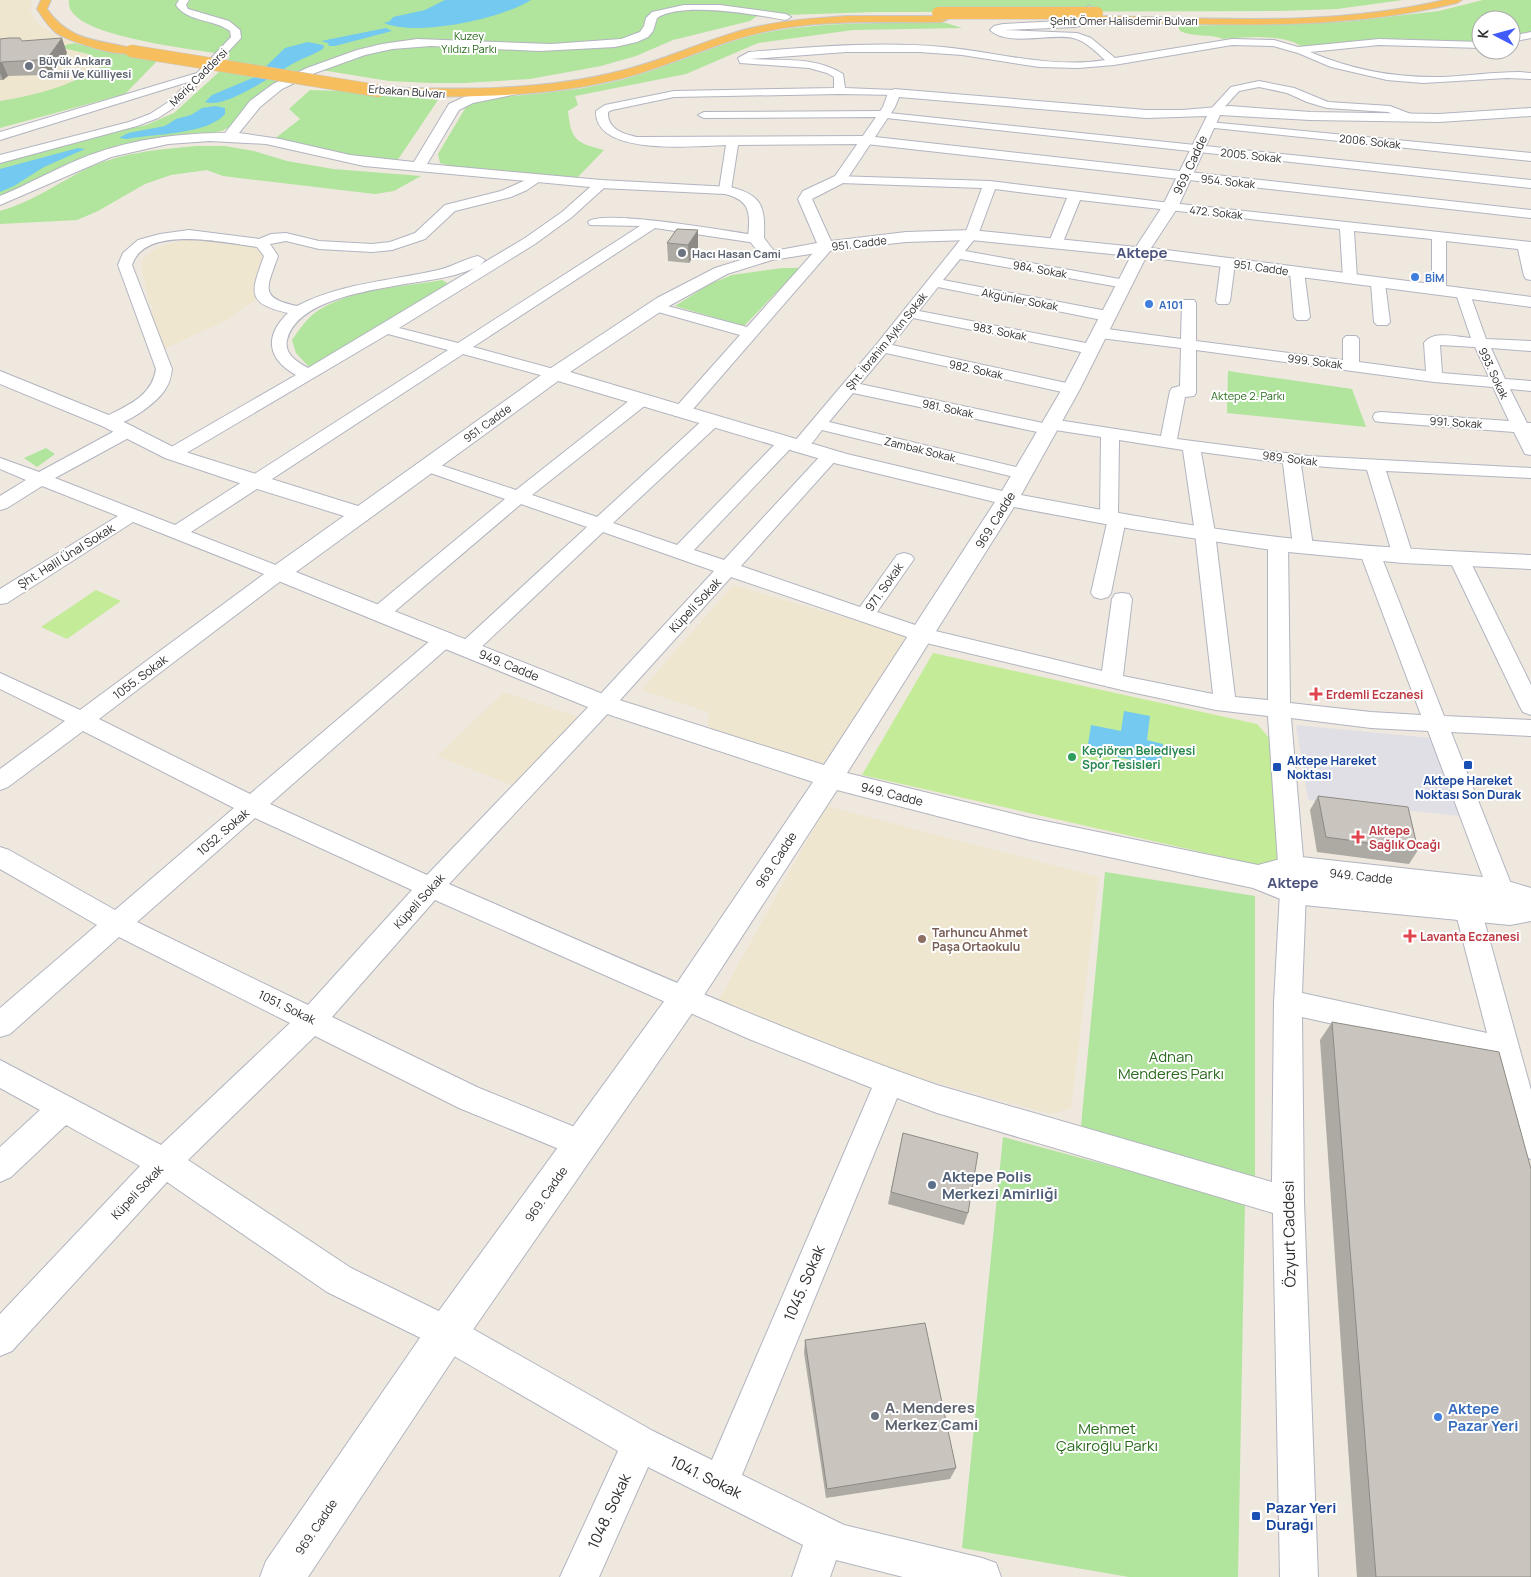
<svg xmlns="http://www.w3.org/2000/svg" width="1531" height="1577" font-family="Manrope,sans-serif">
<rect width="100%" height="100%" fill="#eee8df"/>
<polygon fill="#e1dfe6" points="1296,725 1431,738 1460,816 1308,800"/>
<g fill="#efe6cf">
<polygon points="0,0 32,0 30,9 36,22 51,33 74,43 60,47 92,55 98,62 99,68 77,81 36,95 0,101"/>
<polygon points="194,234 264,248 265,258 253,290 258,298 225,321 162,350 150,315 153,305 149,305 141,265 143,258 152,251 162,246 190,238"/>
<polygon points="733,585 907,636 827,769 708,729 708,712 641,690"/>
<polygon points="504,692 581,718 514,786 437,756"/>
<polygon points="826,806 1099,877 1071,1108 1051,1114 879,1067 718,1001"/>
</g>
<g fill="#b1e49c">
<path d="M69,0H1403L1337,9L1281,11L875,12L757,16L750,21L673,40L636,56L601,66L530,79L465,83H431L389,81L309,68L270,87L243,110L229,127L222,131L90,155L58,168L32,184L0,198V163L99,135L146,125L174,113L220,71L230,56C205,49 62,38 69,0Z"/>
<path d="M1483,0H1531V32L1511,36V20H1481V42L1377,40L1308,48C1301,47 1297,43 1290,41C1270,35 1243,37 1223,39C1210,33 1194,38 1180,31L1178,26L1344,22L1439,11Z"/>
<path d="M876,23H946L962,28L853,30L758,43L686,74L575,96L578,105L568,111C571,141 577,143 604,150L576,179L458,168L440,163L438,154L466,107L474,102L489,98C535,94 581,91 625,79C667,67 706,49 747,37C789,26 833,24 876,23Z"/>
<path d="M74,43L101,50L160,58L125,94L0,128V101C35,95 68,87 99,68L98,62L92,55L59,47Z"/>
<path d="M310,90C330,91 428,92 438,100L397,161L345,160L273,140L300,119L289,109Z"/>
<path d="M198,146H225L254,151L287,161L333,169L421,176L394,191L375,194L223,176L207,170L171,175L145,184L98,211L77,220L0,224V211C30,203 55,185 82,171C117,153 159,149 198,146Z"/>
<polygon points="782,268 800,268 744,326 675,306 710,284 732,275"/>
<path d="M442,280L449,284L310,368L296,353L292,340C301,327 310,314 324,307C359,288 403,287 442,280Z"/>
<polygon points="1228,371 1352,389 1366,427 1227,413"/>
<polygon points="46,448 55,454 37,467 24,458"/>
<polygon points="1105,872 1255,896 1255,1178 1081,1126"/>
<polygon points="1003,1137 1245,1202 1238,1577 1129,1577 962,1548"/>
</g>
<g fill="#c4eb98">
<polygon points="96,590 121,601 67,639 41,627"/>
<polygon points="933,653 1257,724 1270,739 1281,870 862,775"/>
</g>
<g fill="#73c9ef">
<path d="M445,0H531C501,19 416,37 384,23L390,21L393,17L425,10Z"/>
<polygon points="386,28 392,31 335,46 329,46 328,43 321,41"/>
<path d="M308,42L323,45L324,48C316,54 305,57 296,62C277,72 226,110 205,102L212,95L255,77L285,48Z"/>
<path d="M216,106L225,108V114C209,134 153,134 127,139L119,138L128,133L165,126L176,119L191,115L202,108Z"/>
<polygon points="78,148 85,149 44,167 14,186 0,192 0,169"/>
<polygon points="1124,711 1150,716 1147,740 1163,744 1161,766 1087,751 1091,725 1121,731"/>
</g>
<g fill="none" stroke-linecap="round" stroke-linejoin="round">
<defs>
<g id="minor">
<path d="M179,0H189L186,5L188,9L229,21L240,30L241,38L178,105L158,118L137,126L0,163V155L129,122L150,114L170,101L188,82L0,140V132L197,73L231,37L230,31C214,19 187,22 176,5Z"/>
<path d="M1089,6L1094,9L1087,24L1075,27L1004,30L1077,33L1091,38L1115,58L1232,39L1274,40L1298,47L1379,39L1481,42V48L1379,45L1310,52C1352,70 1396,78 1442,77C1467,76 1493,72 1519,72L1531,73V79L1507,78L1423,83L1387,80L1331,67L1298,53L1273,46L1232,45L1114,65L1078,68L1039,67L962,55L919,52H846L750,59C781,61 815,56 843,74L845,88L894,90L898,91L899,93L898,95L840,94L674,97L612,110L608,112C607,129 623,134 637,137L866,136L1531,210V218L866,144L738,145L731,190L725,194L719,190L726,145C697,146 594,157 596,111L605,105L674,91L834,88V77L827,73L809,68L740,63L738,58L749,52C813,47 878,41 943,47C997,52 1051,69 1105,60C1096,52 1086,41 1073,38C1050,33 1008,47 990,30L994,26L1003,24L1080,20L1084,9Z"/>
<polygon points="1531,32 1531,38 1511,42 1511,36"/>
<polygon points="1259,81 1294,88 1328,102 1390,106 1416,116 1418,118 1412,121 1388,112 1327,108 1307,102 1287,93 1259,87 1239,91 1220,112 1212,112 1210,110 1231,87"/>
<polygon points="884,111 889,113 1531,180 1531,188 877,117 704,118 698,115 704,112"/>
<polygon points="1209,122 1531,153 1531,161 1205,127 1203,125 1205,123"/>
<path d="M537,175L543,179L527,190L511,197L455,211L425,239L392,250L372,252L319,249L286,241L270,244L278,256C268,286 257,298 297,306C341,283 390,281 438,270C452,267 464,259 478,256L485,260C479,268 467,271 458,274C415,287 300,288 287,340C284,354 297,362 308,368L525,238L562,212L597,181H605L607,184L605,187L572,217L535,244L399,328L458,343L640,226L590,225L588,222C600,208 732,232 756,235L763,239L756,243L655,228L473,347L561,371L563,374L561,377L555,379L463,354L191,532L286,569L289,573L286,577L99,719L250,794L438,634L445,632L452,634L455,639L452,644L270,804L427,875L596,699L714,571L603,532L475,653L468,655L461,653L457,648L461,643L587,527L521,504L387,618L380,620L373,618L370,613L373,608L505,499L422,470L419,466L422,462L428,461L516,490L635,396H647L649,400L647,404L532,495L597,517L706,417H718L720,421L718,425L613,523L677,545L780,439L786,438L794,442L876,345L965,234L982,188L840,183L834,179L836,176L990,181L1162,202L1531,242V280L1526,279L1524,276L1518,249L1446,241V291L1444,294H1434L1432,291V239L1354,231L1357,279L1355,282H1345L1343,279L1340,229L1080,200L1063,242L1056,246L1049,242L1067,198L995,189L978,235L965,251L1125,280L1130,281L1132,284L1130,287L1125,288L960,259L943,280L1107,311L1112,313L1115,316L1112,319L1107,321L938,287L919,311L1091,344L1097,346L1099,349L1097,352L1091,354L913,318L892,345L1071,384L1077,386L1079,389L1077,392L1071,394L886,353L860,384L1043,423L1051,419L1161,436L1170,391L1172,388L1180,386L1181,348L1100,338L1095,336L1092,333L1095,330L1100,328L1181,339L1182,303L1184,300H1194L1196,303V341L1343,360V339L1346,336H1356L1359,339V362L1426,371L1424,343C1433,330 1457,337 1471,338L1456,294L1458,291H1468L1470,294L1486,339L1531,341V351L1491,348L1505,379L1531,381V391L1510,389L1527,423H1531V455L1525,454L1514,432L1381,422L1375,421L1373,417L1375,413L1381,412L1509,421L1493,387L1434,382L1196,350V393L1194,396L1185,397L1177,439L1308,456L1531,468V478L1386,471L1413,556L1410,560L1403,562L1396,560L1393,556L1367,470L1301,465L1313,546L1310,550L1303,552L1296,550L1293,546L1283,463L1201,452L1215,533L1235,697L1268,700V544L1271,540L1278,538L1285,540L1288,544L1290,703L1371,712L1421,715L1360,553L1363,549L1370,547L1377,549L1380,553L1444,716L1531,720V736L1451,732L1521,909L1517,916L1508,920L1499,916L1495,909L1428,731L1371,728L1291,718L1306,892L1302,993L1487,1033L1450,891L1454,884L1463,881L1472,884L1476,891L1531,1090V1159L1520,1155L1516,1145L1494,1060L1302,1017L1304,1202L1318,1577H1280L1273,1213L937,1113L897,1098L742,1475L844,1525L982,1558L996,1563L1001,1577H903L836,1560L830,1577H792L803,1545L648,1467L599,1577H560L618,1451L435,1345L327,1292L167,1182L12,1351L0,1356V1314L140,1166L66,1125L11,1177L0,1182V1147L40,1110L0,1088V1060L161,1145L290,1023L119,937L10,1034L0,1037V1008L97,925L0,869V847L9,850L115,910L234,808L83,731L8,787L0,790V769L65,721L0,689V673L80,710L264,574L133,522L7,603L0,604V589L118,516L42,486L7,508L0,510V496L26,480L0,469V458L39,472L122,427L128,426L134,427L137,431L134,435L55,478L175,525L448,350L388,334L178,458L172,459L166,458L163,454L166,450L296,375C267,359 264,336 288,313C244,303 252,291 264,256L257,247C225,243 145,224 132,265L172,369C171,376 170,382 166,388C158,403 120,430 103,426L101,422L103,418C126,406 152,397 156,369L118,265L123,253L138,240L160,234L189,230L259,239L271,234L286,233L319,241L372,244L390,242L415,233L445,205L501,191ZM1440,345L1475,347L1489,377L1442,373ZM853,393L1047,434L1053,433L1055,430L1101,437L1100,518L1102,522L1107,523L1091,593L1094,597L1101,599L1108,597L1111,593L1126,519L1124,515L1118,514L1119,440L1183,450L1195,533L1213,694L1123,676L1132,599L1129,594L1122,593L1115,594L1112,599L1102,671L927,629L877,612L914,559L911,555L904,553L897,555L860,607L741,566L836,460L839,456L836,452L830,451L824,452L724,560L694,550L791,448L793,451C807,454 814,440 822,430L1022,479L1028,478L1031,474L1028,470L829,422ZM731,577L922,642L1126,691L1216,710L1268,716L1280,892L1274,1002L1272,1182L937,1085C771,1027 611,954 449,884L612,709ZM255,818L412,890L308,1005L137,922ZM435,900L749,1039L872,1088L712,1460L653,1431L459,1321L351,1268L188,1160L315,1036L459,1108L581,1158L592,1154L596,1144L592,1134L479,1088L332,1017Z"/>
<polygon points="826,243 833,247 831,250 687,416 675,416 673,412 675,408 740,335 651,310 649,307 651,304 656,303 747,327 821,244"/>
<polygon points="1228,259 1235,263 1230,301 1228,304 1218,304 1216,301 1221,263"/>
<polygon points="1297,268 1302,269 1304,272 1310,317 1307,320 1297,320 1294,317 1290,272 1292,269"/>
<polygon points="1378,279 1383,280 1385,283 1390,322 1387,325 1377,325 1374,322 1371,283 1373,280"/>
<polygon points="1459,553 1466,555 1469,559 1531,685 1531,715 1523,712 1520,707 1449,559 1452,555"/>
</g>
<path id="tertiary" d="M684,5H720L786,14L791,17L786,20C756,15 683,1 657,18L653,31L648,37L637,42L615,47L539,51L431,46L392,49L365,55L315,73L282,89L260,107L239,133L280,139L350,155L414,162L449,104L464,97L513,87L517,88L519,91L517,94L473,103L459,110L427,164L601,180L730,187C763,195 765,207 764,238L774,251L817,243L798,199L803,191L835,176L883,107L888,93L894,89L1146,110H1182L1230,106L1310,112L1439,114L1531,108V116L1439,122L1310,120L1220,115L1178,207L1151,248L1531,297V307L1146,257L1080,389L1021,495C1106,511 1192,527 1278,537C1362,547 1447,551 1531,555V569L1403,563L1278,551L1132,529L1014,507L847,773L1030,818L1258,865L1292,856L1501,879L1531,888V921L1510,925L1293,904L1253,888L1030,840L837,790L695,1009L461,1347L308,1577H260L266,1561L433,1319L673,989L813,782L595,710L271,578L268,573L271,568L344,516L248,486L165,458L102,426L0,384V371L116,418L179,450L358,506L548,370L657,298L715,268L760,254L748,239C750,214 752,201 725,194L601,188L364,166L266,144L210,141L168,144L111,157L0,205V196C27,185 53,170 80,159C126,140 176,133 225,133L250,101L273,84L307,68L357,50L382,44L417,39L551,44L621,39L640,32L644,26L646,18L652,12ZM899,97L1146,118L1207,116L1162,207L1136,247L971,230L906,232L831,241L812,199L845,182L895,107ZM971,240L1131,256L1062,389L1002,491L847,454L570,372L669,306L727,274L772,260L842,249L906,242ZM558,381L834,463L995,502L824,765L613,698L296,572Z"/>
<g id="trunk">
<path d="M41,0H51L47,9C71,43 99,39 135,49L137,51C127,61 68,41 56,33C48,26 43,18 37,9Z"/>
<path d="M1444,0H1462L1457,3C1338,32 1220,24 1099,22L1093,19L1099,16C1214,18 1331,27 1444,0Z"/>
<path d="M848,16H942L948,19L942,22C884,23 825,19 768,31C719,41 673,65 624,78C545,98 460,98 379,95L373,91L379,87C459,90 542,91 620,71C662,61 701,42 743,30C777,21 812,18 848,16Z"/>
</g>
</defs>
<use href="#minor" stroke="#b2b4c0" stroke-width="2"/>
<use href="#tertiary" stroke="#b2b4c0" stroke-width="2"/>
<use href="#trunk" stroke="#c8c8c8" stroke-width="2"/>
<use href="#minor" fill="#fff" fill-rule="evenodd"/>
<use href="#tertiary" fill="#fff" fill-rule="evenodd"/>
<use href="#trunk" fill="#f7be5e" fill-rule="evenodd"/>
<defs>
<g id="trunk-bridge">
<polyline points="938,13 1097,13"/>
<polyline points="131,51 379,91"/>
</g>
</defs>
<use href="#trunk-bridge" stroke="#c8c8c8" stroke-width="13" stroke-linecap="butt"/>
<use href="#trunk-bridge" stroke="#f7be5e" stroke-width="12"/>
</g>
<g fill="#ada9a3">
<polygon points="0,39 22,41 67,53 55,71 50,73 43,75 8,76 3,80 0,80"/>
<polygon points="677,229 698,248 689,263 668,261 667,243"/>
<polygon points="1318,796 1418,850 1409,864 1317,852 1310,810"/>
<polygon points="1332,1022 1531,1577 1357,1577 1320,1040"/>
<polygon points="903,1133 968,1213 964,1225 888,1204"/>
<polygon points="805,1340 956,1468 950,1479 826,1498 804,1353"/>
</g>
<g fill="#8d8a85">
<polygon points="62,38 67,53 55,71 43,75 37,60"/>
<polygon points="2,62 8,76 3,80 0,73 0,63"/>
<polygon points="698,230 698,248 689,263 688,245"/>
</g>
<g fill="#c9c5be" stroke="#8d8a85">
<polygon points="9,38 20,38 22,41 62,38 49,56 44,58 37,60 2,62 0,63 0,39"/>
<polygon points="677,229 698,230 688,245 667,243"/>
<polygon points="1318,796 1408,807 1418,850 1326,837"/>
<polygon points="1332,1022 1499,1052 1531,1169 1531,1577 1376,1577"/>
<polygon points="903,1133 978,1153 968,1213 891,1192"/>
<polygon points="925,1323 956,1468 827,1489 805,1340"/>
</g>
<g fill="#6b7280" stroke="#fff" stroke-width="2">
<circle cx="29" cy="66" r="5"/>
<circle cx="682" cy="253" r="5"/>
<circle cx="875" cy="1416" r="5"/>
</g>
<g fill="#3f7fe0" stroke="#fff" stroke-width="2">
<circle cx="1415" cy="277" r="5"/>
<circle cx="1149" cy="304" r="5"/>
<circle cx="1438" cy="1417" r="5"/>
</g>
<g fill="#e0444e" stroke="#fff" stroke-width="2">
<path d="M1313.5 686.5h5v5h5v5h-5v5h-5v-5h-5v-5h5z"/>
<path d="M1355.5 829.5h5v5h5v5h-5v5h-5v-5h-5v-5h5z"/>
<path d="M1407.5 928.5h5v5h5v5h-5v5h-5v-5h-5v-5h5z"/>
</g>
<circle fill="#2e9e5b" stroke="#fff" stroke-width="2" cx="1072" cy="757" r="5"/>
<g fill="#1a4fb4" stroke="#fff" stroke-width="2">
<rect x="1463" y="760" width="10" height="10" rx="2.5"/>
<rect x="1272" y="762" width="10" height="10" rx="2.5"/>
<rect x="1251" y="1511" width="10" height="10" rx="2.5"/>
</g>
<circle fill="#8d6e63" stroke="#fff" stroke-width="2" cx="922" cy="939" r="5"/>
<circle fill="#5c6f8a" stroke="#fff" stroke-width="2" cx="932" cy="1185" r="5"/>
<g text-anchor="middle" dominant-baseline="central" stroke-width="4" stroke-linejoin="round" paint-order="stroke">
<g font-size="11" fill="#2c2c2c" stroke="#fff">
<text x="1124" y="20">Şehit Ömer Halisdemir Bulvarı</text>
<text transform="translate(198 77) rotate(-45)">Meriç Caddersi</text>
<text transform="translate(407 91) rotate(4)">Erbakan Bulvarı</text>
<text transform="translate(1370 141) rotate(6)">2006. Sokak</text>
<text transform="translate(1251 155) rotate(6)">2005. Sokak</text>
<text transform="translate(1228 181) rotate(6)">954. Sokak</text>
<text transform="translate(1216 212) rotate(6)">472. Sokak</text>
<text transform="translate(859 243) rotate(-7)">951. Cadde</text>
<text transform="translate(1261 267) rotate(8)">951. Cadde</text>
<text transform="translate(1040 269) rotate(10)">984. Sokak</text>
<text transform="translate(1020 299) rotate(11)">Akgünler Sokak</text>
<text transform="translate(1000 331) rotate(11)">983. Sokak</text>
<text transform="translate(886 341) rotate(-51)">Şht. İbrahim Aykın Sokak</text>
<text transform="translate(1315 361) rotate(7)">999. Sokak</text>
<text transform="translate(976 369) rotate(12)">982. Sokak</text>
<text transform="translate(1494 373) rotate(65)">993. Sokak</text>
<text transform="translate(948 408) rotate(12)">981. Sokak</text>
<text transform="translate(1456 422) rotate(4)">991. Sokak</text>
<text transform="translate(487 423) rotate(-36)">951. Cadde</text>
<text transform="translate(920 449) rotate(14)">Zambak Sokak</text>
<text transform="translate(1290 458) rotate(7)">989. Sokak</text>
</g>
<g font-size="11" fill="#286a1b" stroke="#fff">
<text x="469" y="35">Kuzey<tspan x="469" dy="13">Yıldızı Parkı</tspan></text>
<text x="1248" y="395">Aktepe 2. Parkı</text>
</g>
<g font-size="11" font-weight="bold" fill="#5b616d" stroke="#fff" text-anchor="start">
<text x="39" y="60">Büyük Ankara<tspan x="39" dy="13">Camii Ve Külliyesi</tspan></text>
<text x="692" y="253">Hacı Hasan Cami</text>
</g>
<g font-size="11" font-weight="bold" fill="#366cbe" stroke="#fff" text-anchor="start">
<text x="1425" y="277">BİM</text>
<text x="1159" y="304">A101</text>
</g>
<g font-size="12" fill="#2c2c2c" stroke="#fff">
<text transform="translate(1190 165) rotate(-65)">969. Cadde</text>
<text transform="translate(995 520) rotate(-58)">969. Cadde</text>
<text transform="translate(66 556) rotate(-32)">Şht. Halil Ünal Sokak</text>
<text transform="translate(884 587) rotate(-55)">971. Sokak</text>
<text transform="translate(695 605) rotate(-47)">Küpeli Sokak</text>
<text transform="translate(509 665) rotate(22)">949. Cadde</text>
<text transform="translate(140 677) rotate(-37)">1055. Sokak</text>
<text transform="translate(892 794) rotate(14)">949. Cadde</text>
<text transform="translate(223 832) rotate(-41)">1052. Sokak</text>
<text transform="translate(776 860) rotate(-57)">969. Cadde</text>
<text transform="translate(1361 876) rotate(6)">949. Cadde</text>
<text transform="translate(419 901) rotate(-48)">Küpeli Sokak</text>
<text transform="translate(287 1007) rotate(26)">1051. Sokak</text>
<text transform="translate(137 1192) rotate(-47)">Küpeli Sokak</text>
<text transform="translate(546 1194) rotate(-55)">969. Cadde</text>
<text transform="translate(316 1527) rotate(-56)">969. Cadde</text>
</g>
<g font-size="12" font-weight="bold" fill="#be3a42" stroke="#fff" text-anchor="start">
<text x="1326" y="694">Erdemli Eczanesi</text>
<text x="1369" y="830">Aktepe<tspan x="1369" dy="14">Sağlık Ocağı</tspan></text>
<text x="1420" y="936">Lavanta Eczanesi</text>
</g>
<g font-size="12" font-weight="bold" fill="#27864d" stroke="#fff" text-anchor="start">
<text x="1082" y="750">Keçiören Belediyesi<tspan x="1082" dy="14">Spor Tesisleri</tspan></text>
</g>
<g font-size="12" font-weight="bold" fill="#164399" stroke="#fff" text-anchor="start">
<text x="1287" y="760">Aktepe Hareket<tspan x="1287" dy="14">Noktası</tspan></text>
<text x="1468" y="780" text-anchor="middle">Aktepe Hareket<tspan x="1468" dy="14">Noktası Son Durak</tspan></text>
</g>
<g font-size="12" font-weight="bold" fill="#785e54" stroke="#fff" text-anchor="start">
<text x="932" y="932">Tarhuncu Ahmet<tspan x="932" dy="14">Paşa Ortaokulu</tspan></text>
</g>
<g font-size="15" font-weight="bold" fill="#4c537d" stroke="#fff">
<text x="1142" y="252">Aktepe</text>
</g>
<g font-size="15" font-weight="bold" fill="#4c537d" stroke="#fff">
<text x="1293" y="882">Aktepe</text>
</g>
<g font-size="15" fill="#286a1b" stroke="#fff">
<text x="1171" y="1056">Adnan<tspan x="1171" dy="17">Menderes Parkı</tspan></text>
<text x="1107" y="1428">Mehmet<tspan x="1107" dy="17">Çakıroğlu Parkı</tspan></text>
</g>
<g font-size="15" font-weight="bold" fill="#4e5e75" stroke="#fff" text-anchor="start">
<text x="942" y="1176">Aktepe Polis<tspan x="942" dy="17">Merkezi Amirliği</tspan></text>
</g>
<g font-size="15" fill="#2c2c2c" stroke="#fff">
<text transform="translate(1289 1234) rotate(-91)">Özyurt Caddesi</text>
<text transform="translate(804 1283) rotate(-67)">1045. Sokak</text>
<text transform="translate(706 1477) rotate(26)">1041. Sokak</text>
<text transform="translate(609 1511) rotate(-65)">1048. Sokak</text>
</g>
<g font-size="15" font-weight="bold" fill="#5b616d" stroke="#fff" text-anchor="start">
<text x="885" y="1407">A. Menderes<tspan x="885" dy="17">Merkez Cami</tspan></text>
</g>
<g font-size="15" font-weight="bold" fill="#366cbe" stroke="#fff" text-anchor="start">
<text x="1448" y="1408">Aktepe<tspan x="1448" dy="17">Pazar Yeri</tspan></text>
</g>
<g font-size="15" font-weight="bold" fill="#164399" stroke="#fff" text-anchor="start">
<text x="1266" y="1507">Pazar Yeri<tspan x="1266" dy="17">Durağı</tspan></text>
</g>
</g>
<g transform="translate(1496 35) rotate(276)"><circle r="24" fill="#ffffff" stroke="#ababab"/>
<path d="M0-4L9 19L0 12L-9 19Z" fill="#405bf9"/>
<text y="-8" font-size="14" font-weight="bold" text-anchor="middle" fill="#2c2c2c">K</text>
</g>
</svg>
